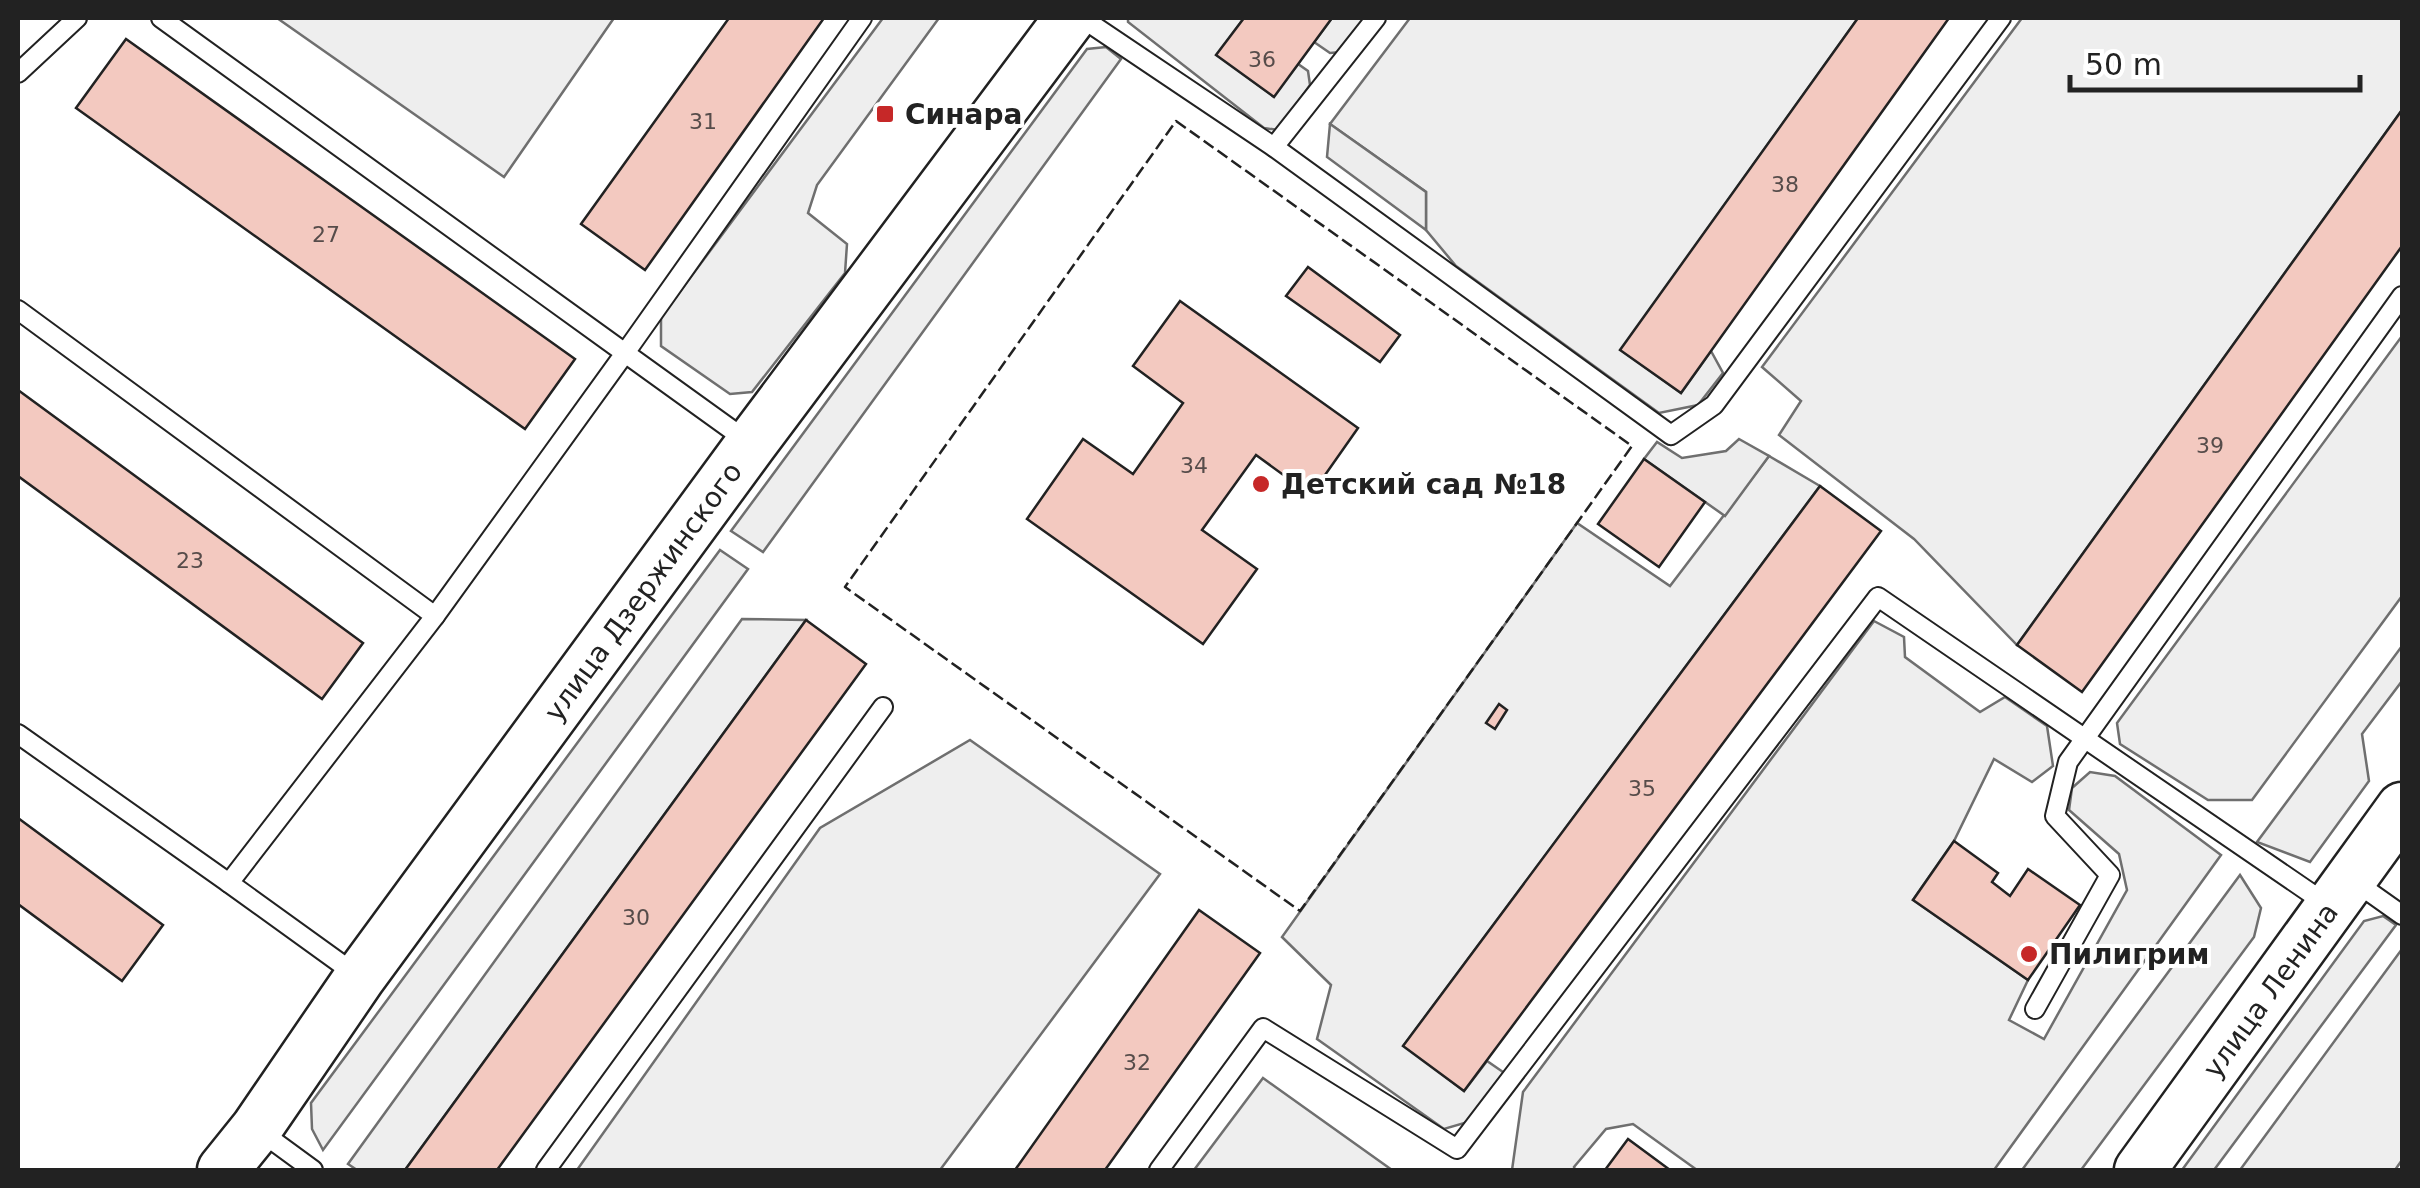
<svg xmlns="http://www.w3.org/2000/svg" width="2420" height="1188" font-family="'DejaVu Sans',sans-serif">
<rect width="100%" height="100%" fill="#fff"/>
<g fill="#eee" stroke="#6f6f6f" stroke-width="2.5">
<polygon points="277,18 614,18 504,177"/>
<polygon points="883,18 939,18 817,185 808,213 847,244 845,273 752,392 730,394 661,346 661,317"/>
<polygon points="1128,18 1244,18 1217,55 1273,96 1298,64 1308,71 1310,85 1278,130 1264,128 1128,22"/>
<polygon points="1332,18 1368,18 1341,52 1330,53 1314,42"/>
<polygon points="1410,18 1858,18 1621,350 1681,393 1711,351 1723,373 1698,405 1659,413 1456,266 1426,230 1426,192 1330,124"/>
<polygon points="2022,18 2402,18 2402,110 2017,645 1914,539 1779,435 1801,401 1762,367"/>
<polygon points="1106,47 1121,59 763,552 731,531 1087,49"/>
<polygon points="2402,336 2402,596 2252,800 2208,800 2120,744 2117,723"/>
<polygon points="1769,456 1820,486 1404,1045 1464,1091 1487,1061 1503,1072 1501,1083 1468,1122 1444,1129 1317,1039 1331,985 1282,937 1577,523 1670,586"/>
<polygon points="720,550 748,569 323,1150 312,1129 311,1103"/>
<polygon points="742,619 806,620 405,1170 357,1170 348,1164"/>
<polygon points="1874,621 1904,637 1905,657 1980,712 2005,697 2047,726 2053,766 2032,782 1994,759 1954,841 1913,900 2028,980 2009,1020 2044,1039 2127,890 2119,854 2069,810 2072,788 2090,772 2115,776 2221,855 1994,1170 1697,1170 1633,1124 1606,1129 1574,1167 1575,1170 1512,1170 1523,1092"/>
<polygon points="2402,646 2402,681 2362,734 2369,781 2310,862 2257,842"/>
<polygon points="970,740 1160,874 940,1170 577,1170 820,828"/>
<polygon points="2240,875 2261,908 2254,937 2081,1170 2022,1170"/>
<polygon points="2383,916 2396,925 2214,1170 2182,1170 2364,921"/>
<polygon points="2402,949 2402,1160 2395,1170 2240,1170"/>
<polygon points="1263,1078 1392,1170 1194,1170"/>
</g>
<g fill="#ededed" stroke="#6f6f6f" stroke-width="2.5">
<polygon points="1330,124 1426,192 1426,230 1327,157"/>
<polygon points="1739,439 1769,456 1725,516 1644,459 1657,442 1682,458 1726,451"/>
</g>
<g fill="#f3c9c0" stroke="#222" stroke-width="2.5">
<polygon points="729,18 824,18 645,270 581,224"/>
<polygon points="1244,18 1332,18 1274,97 1216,55"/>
<polygon points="1858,18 1949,18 1681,393 1620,350"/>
<polygon points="126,39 575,359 525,429 76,108"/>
<polygon points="2402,110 2402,246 2082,692 2017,645"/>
<polygon points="1308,267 1400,335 1380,362 1286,296"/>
<polygon points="1180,301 1358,428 1311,495 1256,455 1202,530 1257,569 1203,644 1027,519 1083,439 1133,474 1183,403 1133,366"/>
<polygon points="18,390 363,643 322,699 18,476"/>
<polygon points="1644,459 1705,502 1659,567 1598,524"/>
<polygon points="1820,486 1881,531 1464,1091 1403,1046"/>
<polygon points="806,620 866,664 497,1170 405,1170"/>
<polygon points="1499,704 1507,710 1495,729 1486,723"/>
<polygon points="18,818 163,925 122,981 18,904"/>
<polygon points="1954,841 1998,873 1992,882 2010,896 2028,869 2080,905 2028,980 1913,900"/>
<polygon points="1199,910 1260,953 1105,1170 1015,1170"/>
<polygon points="1628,1139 1670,1170 1605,1170"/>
</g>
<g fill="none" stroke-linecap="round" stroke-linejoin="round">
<defs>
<g id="lane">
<polyline points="161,18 625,353 435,616"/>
<polyline points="1082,18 1274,147 1671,435 1714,405 2001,18"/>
<polyline points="18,73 77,18"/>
<polyline points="1274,147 1376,18"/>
<polyline points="18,310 435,616 229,883 358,976"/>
<polyline points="750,443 625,353 862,18"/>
<polyline points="18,734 229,883"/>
<polyline points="2354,881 2402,915"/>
<polyline points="2035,1009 2110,875 2055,816 2068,762 2402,296"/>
<polyline points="257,1129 313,1170"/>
<polyline points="546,1170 883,707"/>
<polyline points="1159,1170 1263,1028 1457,1149 1878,597 2328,905"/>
</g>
<g id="secondary">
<path id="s1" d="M223,1170L256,1129L360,977L751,444L1070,18"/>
<path id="s2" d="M2140,1170L2402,808"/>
</g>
</defs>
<use href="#lane" stroke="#222" stroke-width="22"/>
<use href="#secondary" stroke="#222" stroke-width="55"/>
<use href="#lane" stroke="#fff" stroke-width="18"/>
<use href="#secondary" stroke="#fff" stroke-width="50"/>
<polygon stroke="#222" stroke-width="2.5" stroke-dasharray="12 5" stroke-linecap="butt" points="1176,121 1632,446 1300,911 845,587"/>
</g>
<g fill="#c62828" stroke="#fff" stroke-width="4">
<rect x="875" y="104" width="20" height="20" rx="5"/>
<circle cx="1261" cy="484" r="10"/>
<circle cx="2029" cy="954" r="10"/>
</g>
<g text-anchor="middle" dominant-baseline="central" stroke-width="8" stroke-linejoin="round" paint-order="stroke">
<g font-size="22" fill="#564c4a">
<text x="1262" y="59">36</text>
<text x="703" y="121">31</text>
<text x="1785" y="184">38</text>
<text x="326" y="234">27</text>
<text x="2210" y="445">39</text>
<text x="1194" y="465">34</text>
<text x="190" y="560">23</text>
<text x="1642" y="788">35</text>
<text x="636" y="917">30</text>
<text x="1137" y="1062">32</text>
</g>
<g font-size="28" font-weight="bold" fill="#222" stroke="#fff" text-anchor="start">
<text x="905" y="114">Синара</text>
<text x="1281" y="484">Детский сад №18</text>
<text x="2049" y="954">Пилигрим</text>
</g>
<g font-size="28" fill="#222" stroke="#fff">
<text stroke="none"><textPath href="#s1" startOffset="715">улица Дзержинского</textPath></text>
<text stroke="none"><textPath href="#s2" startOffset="222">улица Ленина</textPath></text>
</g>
</g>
<rect width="2420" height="1188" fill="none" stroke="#222222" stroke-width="40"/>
<path d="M2070 75v15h290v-15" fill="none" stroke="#222222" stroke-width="5"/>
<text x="2085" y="75" font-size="30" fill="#222222" stroke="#ffffff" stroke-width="8" paint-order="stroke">50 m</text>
</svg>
